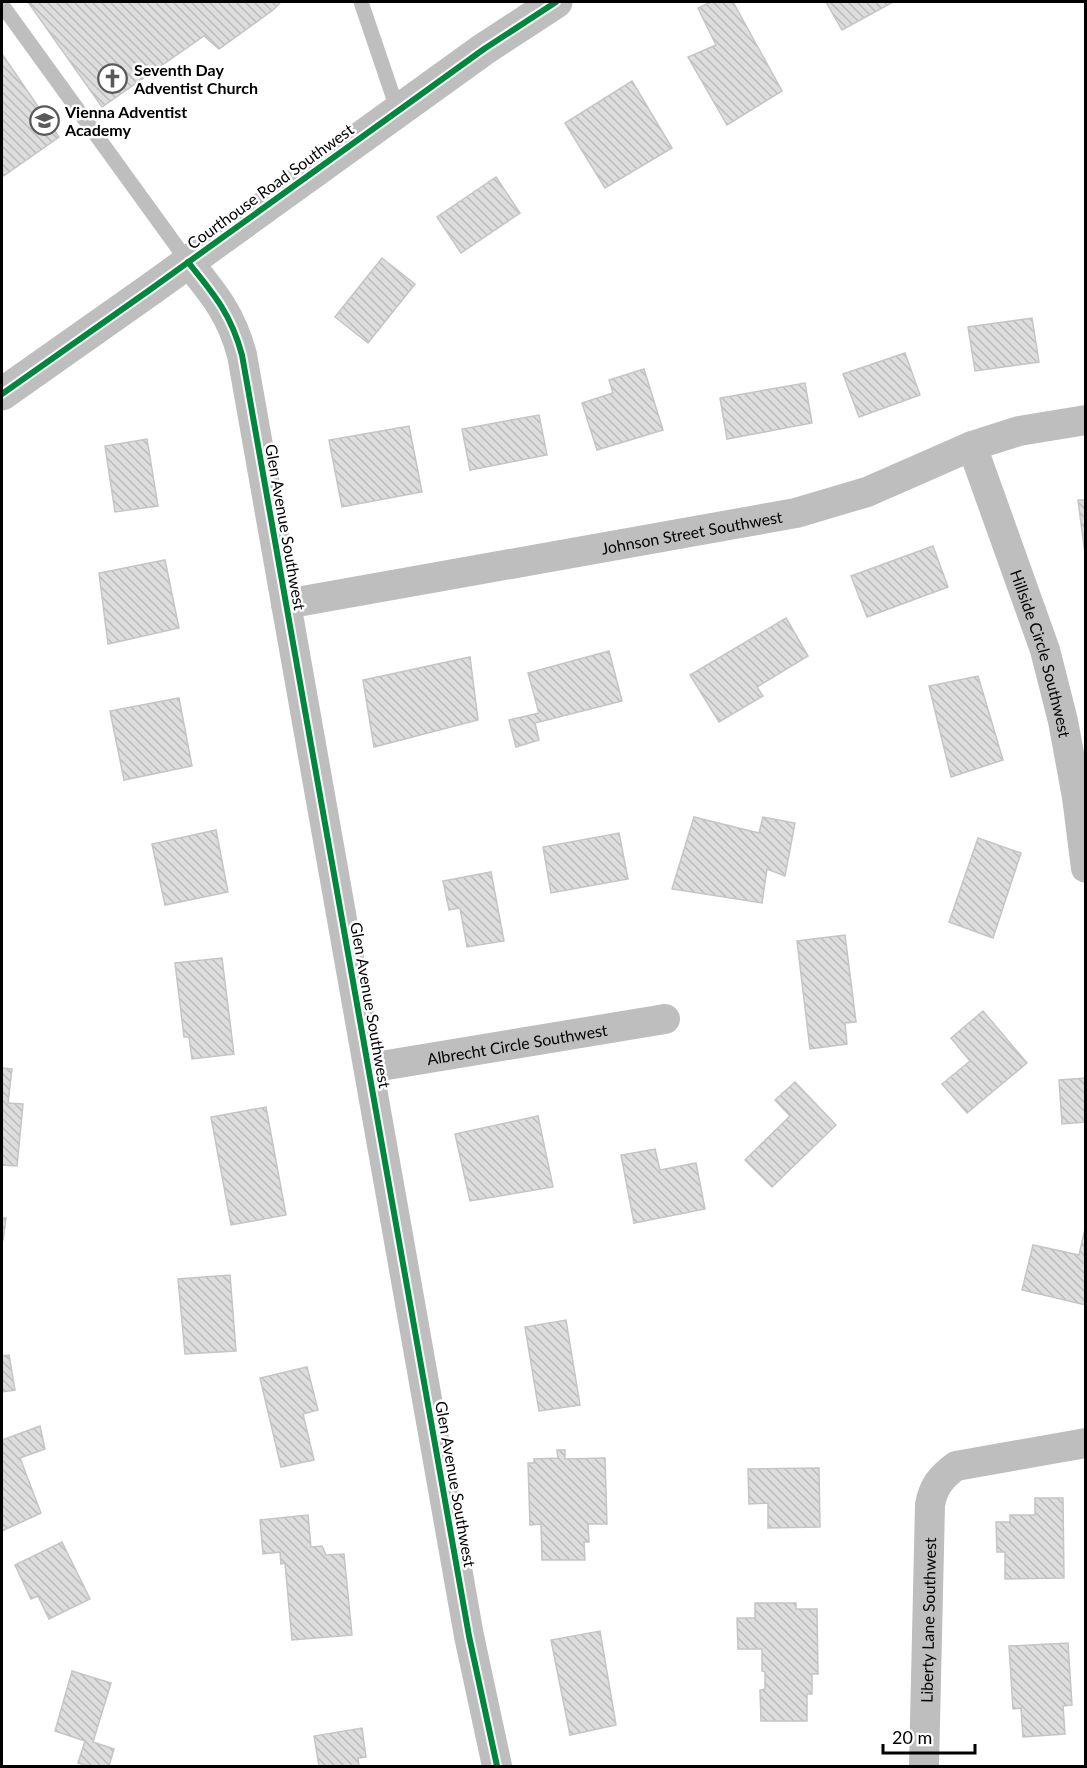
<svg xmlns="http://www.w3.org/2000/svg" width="1087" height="1768" font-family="Lato,sans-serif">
<defs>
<pattern id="building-back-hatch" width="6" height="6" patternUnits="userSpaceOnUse" patternTransform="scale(1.5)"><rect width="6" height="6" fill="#ddd"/><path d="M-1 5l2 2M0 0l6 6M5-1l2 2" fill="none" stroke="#bcbcbc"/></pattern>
</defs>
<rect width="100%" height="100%" fill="#fff"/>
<g fill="url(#building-back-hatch)" stroke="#c5c5c5" stroke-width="1.5">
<polygon points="28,2 281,2 273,10 219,49 204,36 102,107"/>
<polygon points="711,2 733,2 782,91 727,125 688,57 716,45 698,8"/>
<polygon points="826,2 893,2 842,30"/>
<polygon points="2,54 59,137 2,177"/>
<polygon points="632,81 672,148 605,188 565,123"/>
<polygon points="496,177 520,213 461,253 437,217"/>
<polygon points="382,258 415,284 368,343 335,317"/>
<polygon points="1032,318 1039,362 975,371 968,327"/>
<polygon points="905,353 920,395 859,417 843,374"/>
<polygon points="644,369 663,430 597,450 582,403 613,393 609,380"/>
<polygon points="805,383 812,423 727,439 720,398"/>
<polygon points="539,415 547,455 470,470 462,429"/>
<polygon points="409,426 422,492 342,507 329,440"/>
<polygon points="147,439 158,506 115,512 105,446"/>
<polygon points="1078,500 1086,500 1086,562"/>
<polygon points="933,546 948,587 867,617 851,576"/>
<polygon points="165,560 179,628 108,644 99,573"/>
<polygon points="786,618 808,656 757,687 763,696 719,722 690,675"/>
<polygon points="609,651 622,701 535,723 539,740 516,747 509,720 539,713 528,673"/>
<polygon points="470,657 478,720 374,747 363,680"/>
<polygon points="978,676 1003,760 951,777 929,686"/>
<polygon points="179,698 192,766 124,780 110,711"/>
<polygon points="694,817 759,833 763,817 795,823 785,876 767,869 762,903 672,889"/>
<polygon points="216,830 228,892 165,905 152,844"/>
<polygon points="619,833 628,879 551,893 543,847"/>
<polygon points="978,838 1021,853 993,938 949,922"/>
<polygon points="491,872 504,941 467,947 460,908 449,910 443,881"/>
<polygon points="845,935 856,1022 845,1023 847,1044 810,1049 797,941"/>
<polygon points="222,958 234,1054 192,1059 189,1037 184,1037 175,963"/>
<polygon points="983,1011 1027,1063 967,1113 942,1084 970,1061 951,1038"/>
<polygon points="2,1068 12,1069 8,1103 23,1104 17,1166 2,1165"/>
<polygon points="1086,1078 1086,1122 1062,1124 1059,1080"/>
<polygon points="795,1082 836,1125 772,1187 745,1160 790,1116 775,1100"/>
<polygon points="266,1107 286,1215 231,1225 211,1117"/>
<polygon points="538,1116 553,1187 470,1201 455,1134"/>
<polygon points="655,1149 660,1170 696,1163 705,1209 634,1223 621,1155"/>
<polygon points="2,1218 6,1218 3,1240 2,1240"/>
<polygon points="1085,1229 1086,1305 1022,1290 1033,1245 1079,1255"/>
<polygon points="230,1275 236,1351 185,1354 178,1279"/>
<polygon points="566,1320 580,1405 539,1411 525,1327"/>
<polygon points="9,1355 15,1390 2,1392 2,1356"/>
<polygon points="307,1367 318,1410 303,1414 314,1460 281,1467 260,1378"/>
<polygon points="40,1426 45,1449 20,1458 41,1513 2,1531 2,1440"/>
<polygon points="557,1450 565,1450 565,1459 605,1458 607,1524 588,1524 589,1542 584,1542 585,1560 542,1560 541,1524 530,1525 528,1463 534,1463 534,1459 558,1458"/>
<polygon points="819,1468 820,1527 768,1528 768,1503 749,1504 748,1469"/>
<polygon points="1035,1498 1063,1498 1064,1578 1005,1579 1005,1552 997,1552 996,1522 1010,1522 1010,1515 1035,1515"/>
<polygon points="308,1515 311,1547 322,1546 326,1555 344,1554 352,1635 292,1640 285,1563 281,1564 280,1552 263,1554 260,1520"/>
<polygon points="62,1542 90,1599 49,1619 38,1596 31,1599 15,1565"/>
<polygon points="755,1603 796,1603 796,1609 817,1609 818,1674 812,1674 812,1694 807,1694 807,1721 761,1721 760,1690 765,1689 765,1672 762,1671 762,1649 738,1649 737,1618 755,1618"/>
<polygon points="600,1631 616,1725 570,1735 551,1640"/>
<polygon points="1068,1643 1072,1705 1063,1706 1065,1734 1023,1737 1021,1708 1013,1709 1009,1646"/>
<polygon points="72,1671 111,1683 93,1742 114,1749 109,1766 89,1766 78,1763 85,1741 55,1731"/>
<polygon points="362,1728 366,1757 358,1758 359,1766 319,1766 314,1736"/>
</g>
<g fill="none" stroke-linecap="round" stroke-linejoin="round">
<g stroke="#bebebe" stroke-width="15">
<polyline points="361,2 398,111"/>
<polyline points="2,5 188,262"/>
</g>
<g stroke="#bebebe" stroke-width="30">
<path d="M188,262C214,294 231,314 242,355L469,1636L497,1766"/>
<path id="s1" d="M972,446L1045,650L1063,721L1077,797L1086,868"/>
<path id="s2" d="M286,604L796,513L867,492L972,446L1019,431L1086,420"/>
<path id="s3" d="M369,1068L665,1019"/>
<path id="s4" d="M924,1766L930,1505C933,1487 941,1477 956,1466L1086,1443"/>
</g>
<polyline stroke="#bebebe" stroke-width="33" points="2,394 151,289 484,49 556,2"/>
<defs>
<g id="cycleway">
<path d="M188,262C214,294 231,314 242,355L469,1636L497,1766"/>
<polyline points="2,394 151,289 484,49 556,2"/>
</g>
</defs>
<use href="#cycleway" stroke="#fff" stroke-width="10"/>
<use href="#cycleway" stroke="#00873e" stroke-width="6"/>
</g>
<defs>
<symbol id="church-ring" viewBox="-11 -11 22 22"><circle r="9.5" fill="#fff" stroke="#595959" stroke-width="1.5"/><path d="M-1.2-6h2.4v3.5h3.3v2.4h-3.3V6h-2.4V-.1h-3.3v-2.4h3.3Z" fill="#595959"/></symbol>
<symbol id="school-ring" viewBox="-11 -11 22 22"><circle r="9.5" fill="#fff" stroke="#595959" stroke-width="1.5"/><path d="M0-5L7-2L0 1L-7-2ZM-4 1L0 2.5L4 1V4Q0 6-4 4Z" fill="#595959"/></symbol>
</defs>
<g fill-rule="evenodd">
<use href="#church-ring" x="96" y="62" width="33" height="33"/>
<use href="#school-ring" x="28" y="104" width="33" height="33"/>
</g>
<g text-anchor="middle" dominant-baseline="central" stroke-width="5" stroke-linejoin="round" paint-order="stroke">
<g font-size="16" font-weight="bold" fill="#000" stroke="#fff" text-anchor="start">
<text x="134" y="69">Seventh Day<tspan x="134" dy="18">Adventist Church</tspan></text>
<text x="65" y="111">Vienna Adventist<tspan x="65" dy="18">Academy</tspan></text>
</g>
<g font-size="16" fill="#000" stroke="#fff">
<text transform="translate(270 186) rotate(-36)">Courthouse Road Southwest</text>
<text transform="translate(286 527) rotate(80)">Glen Avenue Southwest</text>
<text stroke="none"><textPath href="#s2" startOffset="412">Johnson Street Southwest</textPath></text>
<text stroke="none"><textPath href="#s1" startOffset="219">Hillside Circle Southwest</textPath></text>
<text transform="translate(371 1005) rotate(80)">Glen Avenue Southwest</text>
<text stroke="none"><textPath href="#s3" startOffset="150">Albrecht Circle Southwest</textPath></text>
<text transform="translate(456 1484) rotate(80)">Glen Avenue Southwest</text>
<text stroke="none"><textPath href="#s4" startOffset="146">Liberty Lane Southwest</textPath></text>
</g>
</g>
<rect width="1087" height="1768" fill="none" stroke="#000000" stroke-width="6"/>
<path d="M883 1744v9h92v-9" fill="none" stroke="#000000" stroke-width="3"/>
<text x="892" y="1744" font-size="18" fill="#000000" stroke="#ffffff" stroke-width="4.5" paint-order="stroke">20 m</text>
</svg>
